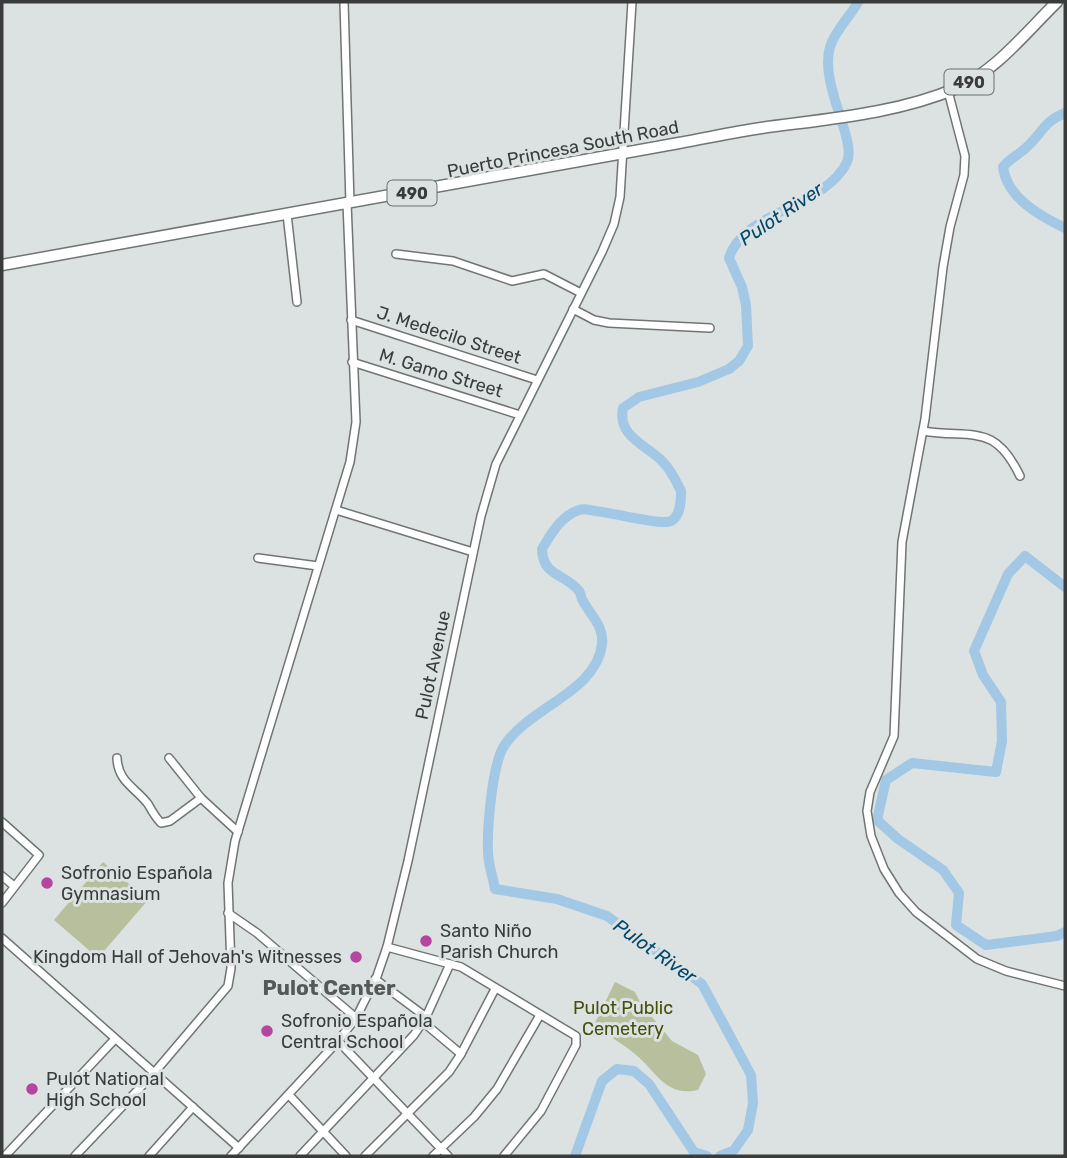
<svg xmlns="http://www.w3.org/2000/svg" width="1067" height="1158" font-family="Rubik,sans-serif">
<rect width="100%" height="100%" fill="#dce2e1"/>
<g fill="#b8bf9d">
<polygon points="103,862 148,900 98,958 54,920"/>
<path d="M615,982L635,992L641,1004L672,1041L698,1055L706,1074L698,1090C665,1097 657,1072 635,1054C622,1043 607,1035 594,1025Z"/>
</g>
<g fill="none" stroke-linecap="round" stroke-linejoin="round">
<g stroke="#a2c8e5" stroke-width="10">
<path d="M1065,113C1045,121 1043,131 1028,146C1020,154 1010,158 1003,167C1007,198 1040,216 1065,228"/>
<polyline points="1065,587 1025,556 1008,574 974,651 983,675 1001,702 1002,741 996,772 912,763 886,780 877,820 898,839 943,870 959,893 956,925 986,945 1057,936 1065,932"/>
<polyline points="575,1156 602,1081 617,1069 634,1071 649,1084 694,1152 707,1156"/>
<path d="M720,1156L734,1150L748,1130L753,1103L751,1075L702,984L607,916L557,899L495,889C493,877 488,864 488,852C487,829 492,765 504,746C530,706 596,693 602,644C604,626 591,616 583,601C581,598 581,594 579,591C566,573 543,578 542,549C551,534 561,516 579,510C585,508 589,510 595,511C611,512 661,526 671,521C681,516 681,500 681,491C676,481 671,470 663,462C647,445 617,437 623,408L639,397L698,382L729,369L739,361L748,346L746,305L742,287L729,258C743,211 826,207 847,162C857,140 819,84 830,47C835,30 850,17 858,2"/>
</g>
<defs>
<g id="minor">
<polyline points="344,2 350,203"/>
<polyline points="948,91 965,156 964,175 950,227 943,267 925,419 902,542 894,736 870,792 867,811 871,836 884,869 899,893 916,912 977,959 1006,971 1065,986"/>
<polyline points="287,214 297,302"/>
<polyline points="396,254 453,261 512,281 544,274 581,293"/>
<polyline points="573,309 594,320 609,323 710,328"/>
<polyline points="351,320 537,380"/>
<polyline points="352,362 520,415"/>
<path d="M923,431C972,439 994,422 1020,476"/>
<polyline points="336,510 473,552"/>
<polyline points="258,558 318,566"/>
<path d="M117,758C118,782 135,787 148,804C152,811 155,817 161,823L170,821L201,798"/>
<polyline points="169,758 201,798 238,832"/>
<polyline points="2,822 39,855 2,903"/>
<polyline points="2,876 14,886"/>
<polyline points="228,913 257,933 356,1018"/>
<polyline points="2,938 239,1148"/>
<polyline points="387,947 461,967 576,1036 576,1045 541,1111 504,1156"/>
<polyline points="375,979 426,1017"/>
<polyline points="423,1022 461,1054"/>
<polyline points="338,1041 448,1156"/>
<polyline points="289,1095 346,1156"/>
<polyline points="5,1156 114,1040"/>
<polyline points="75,1156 154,1073 228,986 231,968 228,883 235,841 350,462 356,422 347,203"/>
<polyline points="149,1156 193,1107"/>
<polyline points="231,1156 338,1041 356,1018 377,976 387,947 408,861 481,516 496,464 602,252 614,224 620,197 632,2"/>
<polyline points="300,1156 414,1035 426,1017 450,964"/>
<polyline points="365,1156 449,1072 461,1054 495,989"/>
<polyline points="433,1156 474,1117 497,1089 540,1015"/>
</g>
<path id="major" d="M2,265C228,223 454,185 679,143C707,138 734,132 761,128C826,119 896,114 957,88C996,71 1027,31 1057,2"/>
</defs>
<use href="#minor" stroke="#707574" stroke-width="10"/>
<use href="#major" stroke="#707574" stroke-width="13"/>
<use href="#minor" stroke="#fff" stroke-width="7"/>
<use href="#major" stroke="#fff" stroke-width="10"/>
</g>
<g fill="#b545a1" stroke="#dce2e1" stroke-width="2.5">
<circle cx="47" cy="883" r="7"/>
<circle cx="426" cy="941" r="7"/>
<circle cx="356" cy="957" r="7"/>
<circle cx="267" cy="1031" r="7"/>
<circle cx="32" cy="1089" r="7"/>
</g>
<g text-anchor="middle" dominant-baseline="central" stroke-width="6" stroke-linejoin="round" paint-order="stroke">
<g fill="#dce2e1" stroke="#6b6e6e" stroke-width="2">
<rect x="944.5" y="69.5" width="49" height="25" rx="5"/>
<rect x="387.5" y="180.5" width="49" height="25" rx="5"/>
</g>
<g font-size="16" font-weight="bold" fill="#3a3c3c">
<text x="969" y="82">490</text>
<text x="412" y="193">490</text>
</g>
<g font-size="18" fill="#3a3c3c" stroke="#dce2e1">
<text transform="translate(563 149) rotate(-11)">Puerto Princesa South Road</text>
<text transform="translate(449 335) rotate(18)">J. Medecilo Street</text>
<text transform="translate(441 373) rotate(17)">M. Gamo Street</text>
<text transform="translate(433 665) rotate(-78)">Pulot Avenue</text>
</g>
<g font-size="18" fill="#3a3c3c" stroke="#dce2e1" text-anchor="start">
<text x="61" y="873">Sofronio Española<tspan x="61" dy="21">Gymnasium</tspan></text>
<text x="440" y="931">Santo Niño<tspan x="440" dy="21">Parish Church</tspan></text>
<text x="342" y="957" text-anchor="end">Kingdom Hall of Jehovah's Witnesses</text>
<text x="281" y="1021">Sofronio Española<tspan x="281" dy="21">Central School</tspan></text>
<text x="46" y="1079">Pulot National<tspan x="46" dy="21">High School</tspan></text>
</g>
<g font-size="18" fill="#464e09" stroke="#dce2e1">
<text x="623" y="1008">Pulot Public<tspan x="623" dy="21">Cemetery</tspan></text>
</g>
<g font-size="19" font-style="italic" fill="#02466c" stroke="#dce2e1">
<text transform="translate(781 214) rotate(-34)">Pulot River</text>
<text transform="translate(655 951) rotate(35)">Pulot River</text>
</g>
<g font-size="21" font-weight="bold" fill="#545957" stroke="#dce2e1">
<text x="329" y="987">Pulot Center</text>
</g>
</g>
<rect width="1067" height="1158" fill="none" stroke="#3a3c3c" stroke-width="7"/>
</svg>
